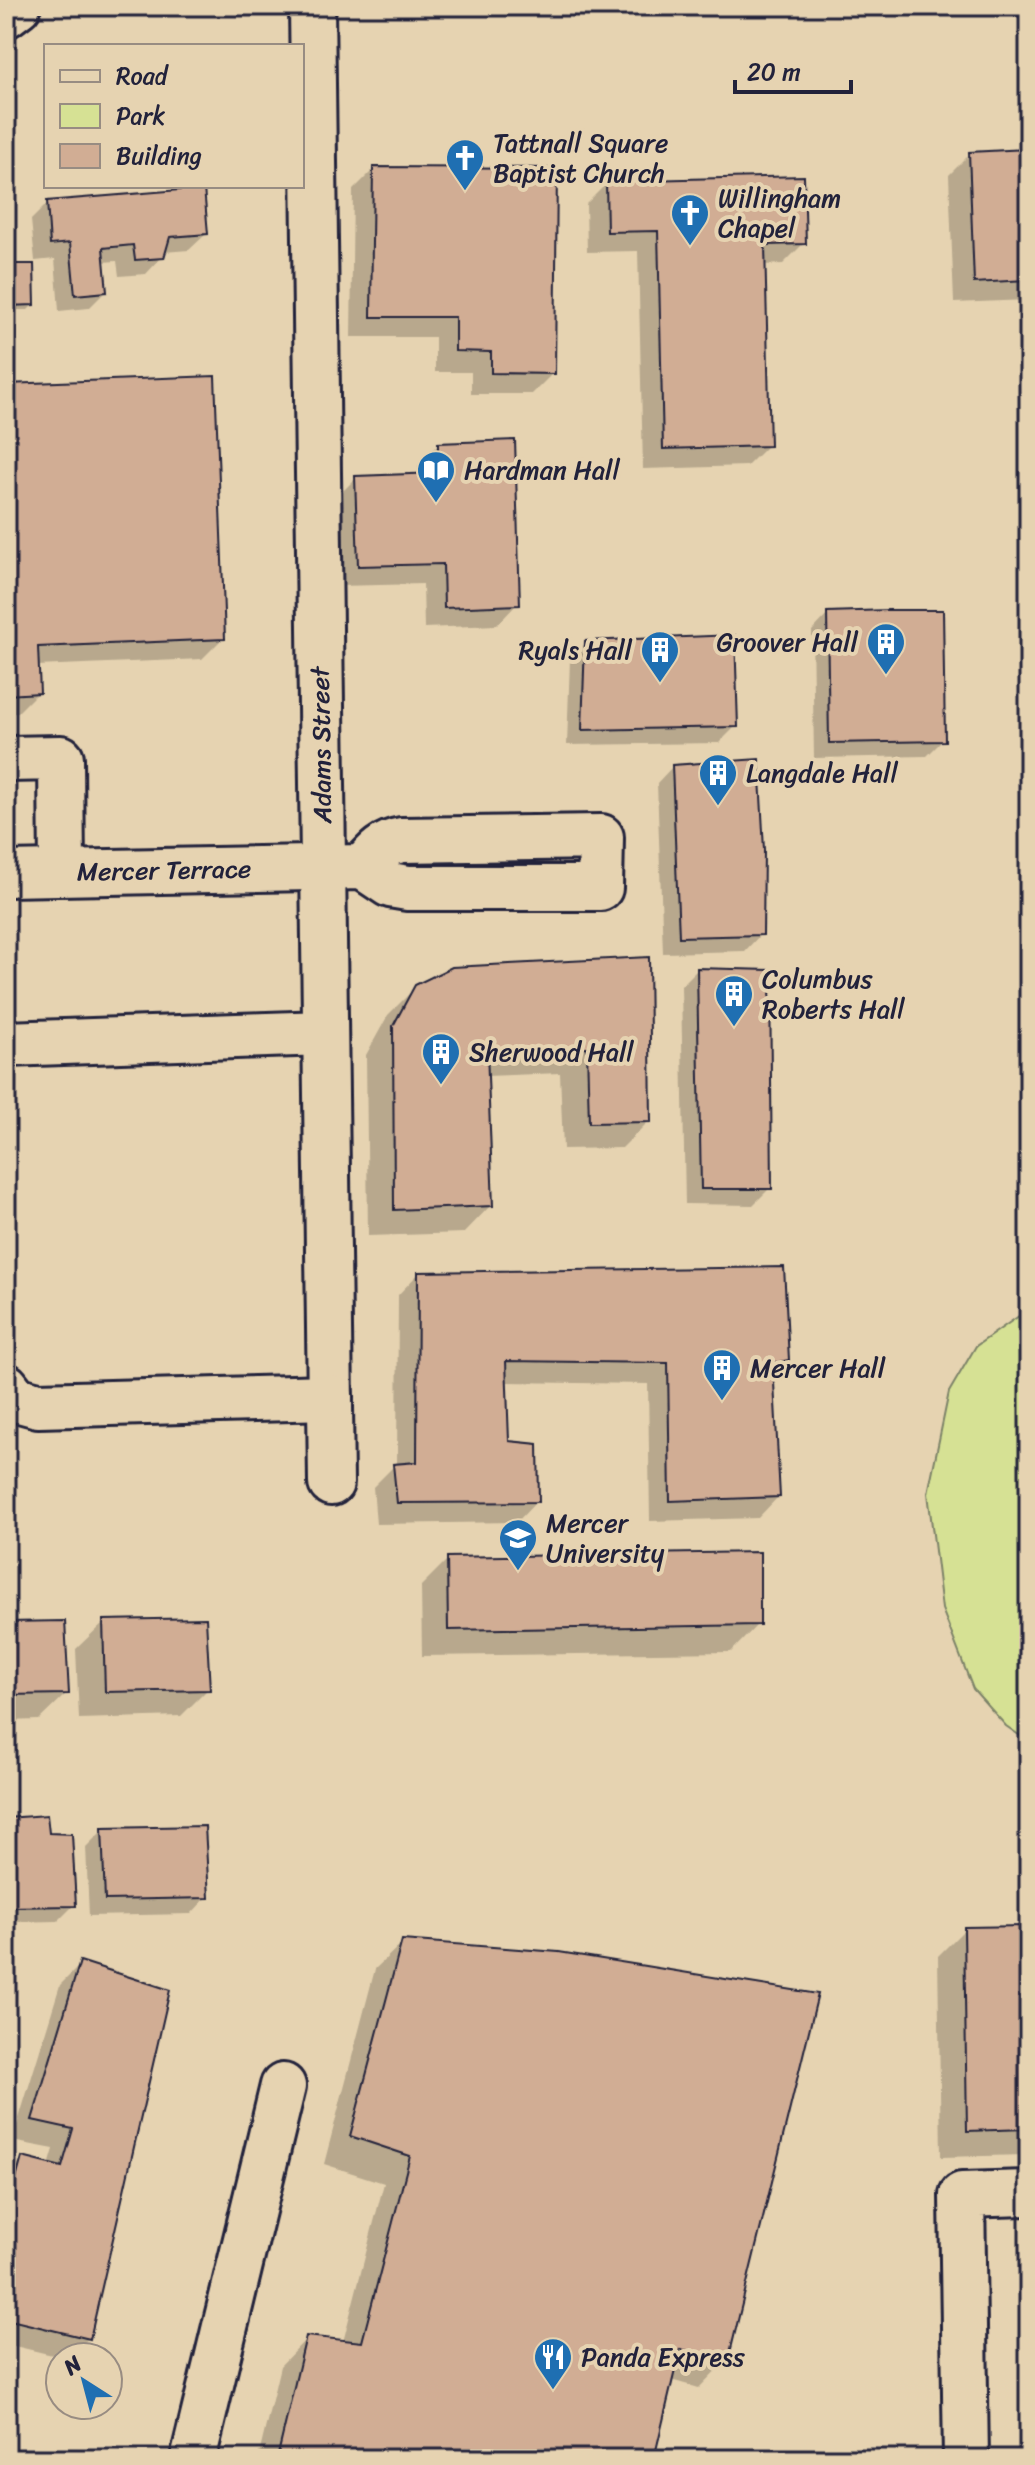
<svg xmlns="http://www.w3.org/2000/svg" width="1035" height="2465" font-family="Sriracha,sans-serif">
<rect width="100%" height="100%" fill="#e6d3b1"/>
<filter id="ink" filterUnits="userSpaceOnUse"><feTurbulence type="fractalNoise" baseFrequency=".0125" numOctaves="2"/><feDisplacementMap in="SourceGraphic" scale="16" xChannelSelector="R" yChannelSelector="G"/><feConvolveMatrix kernelMatrix="1 2 1 2 8 2 1 2 1" color-interpolation-filters="sRGB"/></filter>
<g filter="url(#ink)">
<polygon fill="#d6e194" stroke="#7c8268" stroke-width="2" points="1029,1309 1029,1742 1006,1726 973,1689 942,1609 928,1493 949,1392 976,1346"/>
<g fill="#0003">
<polygon points="1029,151 1029,300 954,303 949,175 970,154"/>
<polygon points="374,169 553,373 532,394 471,394 471,372 435,372 435,337 351,337 353,190"/>
<polygon points="607,183 804,243 783,264 763,265 768,445 747,466 643,469 638,251 587,252 586,204"/>
<polygon points="48,203 206,234 189,250 164,252 162,257 146,274 119,276 117,261 102,262 105,292 89,308 59,311 55,259 35,261 31,220"/>
<polygon points="6,266 33,305 28,310 6,310"/>
<polygon points="6,386 223,638 202,659 37,666 38,692 17,713 6,714"/>
<polygon points="438,445 517,604 497,625 424,628 423,584 337,586 335,499 356,478 418,476 418,466"/>
<polygon points="828,614 943,740 927,756 814,758 812,631"/>
<polygon points="586,643 736,726 719,743 567,745 570,659"/>
<polygon points="673,766 761,934 745,951 663,953 657,783"/>
<polygon points="647,959 649,1121 622,1148 563,1149 560,1073 486,1076 491,1205 464,1233 368,1236 366,1055 388,1015 416,987"/>
<polygon points="697,970 770,1188 753,1205 685,1204 681,986"/>
<polygon points="418,1274 787,1359 772,1374 778,1497 758,1518 650,1521 648,1384 505,1382 507,1443 537,1501 517,1522 376,1524 373,1487 394,1466 397,1466 398,1295"/>
<polygon points="448,1559 758,1624 731,1652 422,1656 421,1586"/>
<polygon points="104,1622 208,1689 181,1716 79,1719 76,1649"/>
<polygon points="6,1624 67,1693 39,1720 6,1721"/>
<polygon points="6,1820 47,1835 74,1905 58,1921 6,1922"/>
<polygon points="103,1830 207,1897 191,1914 89,1916 86,1847"/>
<polygon points="1029,1928 1029,2155 941,2157 938,1956 965,1929"/>
<polygon points="403,1942 726,2360 699,2388 671,2380 652,2459 258,2459 280,2366 307,2338 343,2342 384,2183 324,2164 375,1969"/>
<polygon points="81,1964 89,2338 69,2357 61,2357 6,2344 6,2176 23,2160 49,2166 54,2149 12,2141 60,1985"/>
</g>
<g fill="#d1ad94" stroke="#22223b" stroke-width="2">
<polygon points="1029,149 1029,280 974,283 969,152"/>
<polygon points="373,167 557,168 555,374 491,373 491,352 455,351 455,317 371,317"/>
<polygon points="804,176 806,244 765,245 770,446 663,449 658,231 607,232 606,181"/>
<polygon points="204,188 208,234 170,237 164,258 135,260 133,245 103,248 107,292 75,295 70,243 50,245 47,201"/>
<polygon points="6,264 34,264 35,305 6,306"/>
<polygon points="215,376 225,639 38,647 40,693 6,695 6,384"/>
<polygon points="515,440 520,605 444,608 443,564 358,566 355,476 438,473 438,443"/>
<polygon points="889,610 943,610 945,741 829,743 827,612"/>
<polygon points="735,635 738,727 582,730 585,641"/>
<polygon points="759,759 764,850 763,935 679,937 672,765"/>
<polygon points="649,957 651,1122 589,1123 587,1047 487,1051 493,1206 394,1210 393,1026 415,985 452,967"/>
<polygon points="697,968 770,970 772,1189 701,1189"/>
<polygon points="784,1267 789,1360 773,1363 780,1497 670,1501 668,1363 506,1361 509,1441 538,1444 539,1502 397,1503 393,1464 417,1462 418,1272"/>
<polygon points="760,1552 760,1625 448,1630 447,1557"/>
<polygon points="206,1618 210,1690 105,1692 103,1620"/>
<polygon points="65,1621 69,1694 6,1695 6,1622"/>
<polygon points="47,1815 49,1833 72,1834 76,1906 6,1907 6,1818"/>
<polygon points="205,1826 209,1898 105,1900 102,1828"/>
<polygon points="1029,1926 1029,2129 967,2131 964,1927"/>
<polygon points="402,1940 559,1952 818,1994 728,2361 680,2349 654,2459 277,2459 306,2336 362,2342 410,2156 350,2136"/>
<polygon points="80,1961 170,1990 90,2339 6,2319 6,2216 22,2157 62,2167 73,2129 32,2120"/>
</g>
<g fill="none" stroke-linecap="round" stroke-linejoin="round">
<defs>
<g id="minor">
<polyline points="312,6 331,1483"/>
<polyline points="6,15 18,6"/>
<polyline points="6,759 61,758 62,872"/>
<path d="M6,874L363,867L390,885L408,888H600L601,837L402,840C383,843 375,853 363,867"/>
<polyline points="6,1044 325,1033"/>
<polyline points="6,1386 16,1399 38,1405 330,1397"/>
<polyline points="193,2459 283,2086"/>
<polyline points="966,2459 962,2195 1029,2193"/>
</g>
</defs>
<use href="#minor" stroke="#22223b" stroke-width="50"/>
<use href="#minor" stroke="#e6d3b1" stroke-width="44"/>
</g>
</g>
<defs>
<symbol id="church-pin" viewBox="-11 -11 22 30"><path d="M0 17L-7.5 6A9.5 9.5 0 1 1 7.5 6Z" fill="#1f6fb2" stroke="#e6d3b1"/><path d="M-1.2-6h2.4v3.5h3.3v2.4h-3.3V6h-2.4V-.1h-3.3v-2.4h3.3Z" fill="#fff"/></symbol>
<symbol id="library-pin" viewBox="-11 -11 22 30"><path d="M0 17L-7.5 6A9.5 9.5 0 1 1 7.5 6Z" fill="#1f6fb2" stroke="#e6d3b1"/><path d="M-6-4Q-3-5.5-.7-3.5V5Q-3 3-6 4ZM6-4Q3-5.5 .7-3.5V5Q3 3 6 4Z" fill="#fff"/></symbol>
<symbol id="building-pin" viewBox="-11 -11 22 30"><path d="M0 17L-7.5 6A9.5 9.5 0 1 1 7.5 6Z" fill="#1f6fb2" stroke="#e6d3b1"/><path d="M-4-6H4V6H1V3H-1V6H-4ZM-2.5-4.3h1.7v1.8h-1.7ZM.8-4.3h1.7v1.8H.8ZM-2.5-1h1.7V.8h-1.7ZM.8-1h1.7V.8H.8Z" fill="#fff"/></symbol>
<symbol id="university-pin" viewBox="-11 -11 22 30"><path d="M0 17L-7.5 6A9.5 9.5 0 1 1 7.5 6Z" fill="#1f6fb2" stroke="#e6d3b1"/><path d="M0-5L7-2L0 1L-7-2ZM-4 1L0 2.5L4 1V4Q0 6-4 4Z" fill="#fff"/></symbol>
<symbol id="restaurant-pin" viewBox="-11 -11 22 30"><path d="M0 17L-7.5 6A9.5 9.5 0 1 1 7.5 6Z" fill="#1f6fb2" stroke="#e6d3b1"/><path d="M-5-6h1v4h1v-4h1v4h1v-4h1v5L-1.5 .5V6h-2V.5L-5-1ZM5-6V6H3V1.5H1.5Q1.5-4 5-6Z" fill="#fff"/></symbol>
</defs>
<g fill-rule="evenodd">
<use href="#church-pin" x="443" y="136" width="44" height="60"/>
<use href="#church-pin" x="668" y="191" width="44" height="60"/>
<use href="#library-pin" x="414" y="448" width="44" height="60"/>
<use href="#building-pin" x="864" y="620" width="44" height="60"/>
<use href="#building-pin" x="638" y="628" width="44" height="60"/>
<use href="#building-pin" x="696" y="751" width="44" height="60"/>
<use href="#building-pin" x="712" y="972" width="44" height="60"/>
<use href="#building-pin" x="419" y="1030" width="44" height="60"/>
<use href="#building-pin" x="700" y="1346" width="44" height="60"/>
<use href="#university-pin" x="496" y="1516" width="44" height="60"/>
<use href="#restaurant-pin" x="531" y="2335" width="44" height="60"/>
</g>
<g text-anchor="middle" dominant-baseline="central" stroke-width="8" stroke-linejoin="round" paint-order="stroke">
<g font-size="26" fill="#22223b" stroke="#e6d3b1" text-anchor="start">
<text x="493" y="143">Tattnall Square<tspan x="493" dy="30">Baptist Church</tspan></text>
<text x="718" y="198">Willingham<tspan x="718" dy="30">Chapel</tspan></text>
<text x="464" y="470">Hardman Hall</text>
<text x="858" y="642" text-anchor="end">Groover Hall</text>
<text x="632" y="650" text-anchor="end">Ryals Hall</text>
<text x="746" y="773">Langdale Hall</text>
<text x="762" y="979">Columbus<tspan x="762" dy="30">Roberts Hall</tspan></text>
<text x="469" y="1052">Sherwood Hall</text>
<text x="750" y="1368">Mercer Hall</text>
<text x="546" y="1523">Mercer<tspan x="546" dy="30">University</tspan></text>
<text x="581" y="2357">Panda Express</text>
</g>
<g font-size="26" fill="#22223b" stroke="#e6d3b1">
<text transform="translate(321 745) rotate(-91)">Adams Street</text>
<text transform="translate(164 870) rotate(-1)">Mercer Terrace</text>
</g>
</g>
<rect width="1035" height="2465" fill="none" stroke="#e6d3b1" stroke-width="32"/>
<rect x="16" y="16" width="1003" height="2433" fill="none" stroke="#22223b" stroke-width="3" filter="url(#ink)"/>
<rect x="44" y="44" width="260" height="144" fill="#e6d3b1" stroke="#988c82" stroke-width="2"/>
<rect x="60" y="70" width="40" height="12" fill="#e6d3b1" stroke="#988c82" stroke-width="2"/>
<text x="116" y="84" font-size="24" fill="#22223b">Road</text>
<rect x="60" y="104" width="40" height="24" fill="#d6e194" stroke="#988c82" stroke-width="2"/>
<text x="116" y="124" font-size="24" fill="#22223b">Park</text>
<rect x="60" y="144" width="40" height="24" fill="#d1ad94" stroke="#988c82" stroke-width="2"/>
<text x="116" y="164" font-size="24" fill="#22223b">Building</text>
<g transform="translate(84 2381) rotate(324)"><circle r="38" fill="#e6d3b1" stroke="#988c82" stroke-width="2"/>
<path d="M0-6L14 30L0 20L-14 30Z" fill="#1f6fb2"/>
<text y="-12" font-size="22" font-weight="bold" text-anchor="middle" fill="#22223b">N</text>
</g>
<path d="M735 80v12h116v-12" fill="none" stroke="#22223b" stroke-width="4"/>
<text x="747" y="80" font-size="24" fill="#22223b" stroke="#e6d3b1" stroke-width="6" paint-order="stroke">20 m</text>
</svg>
